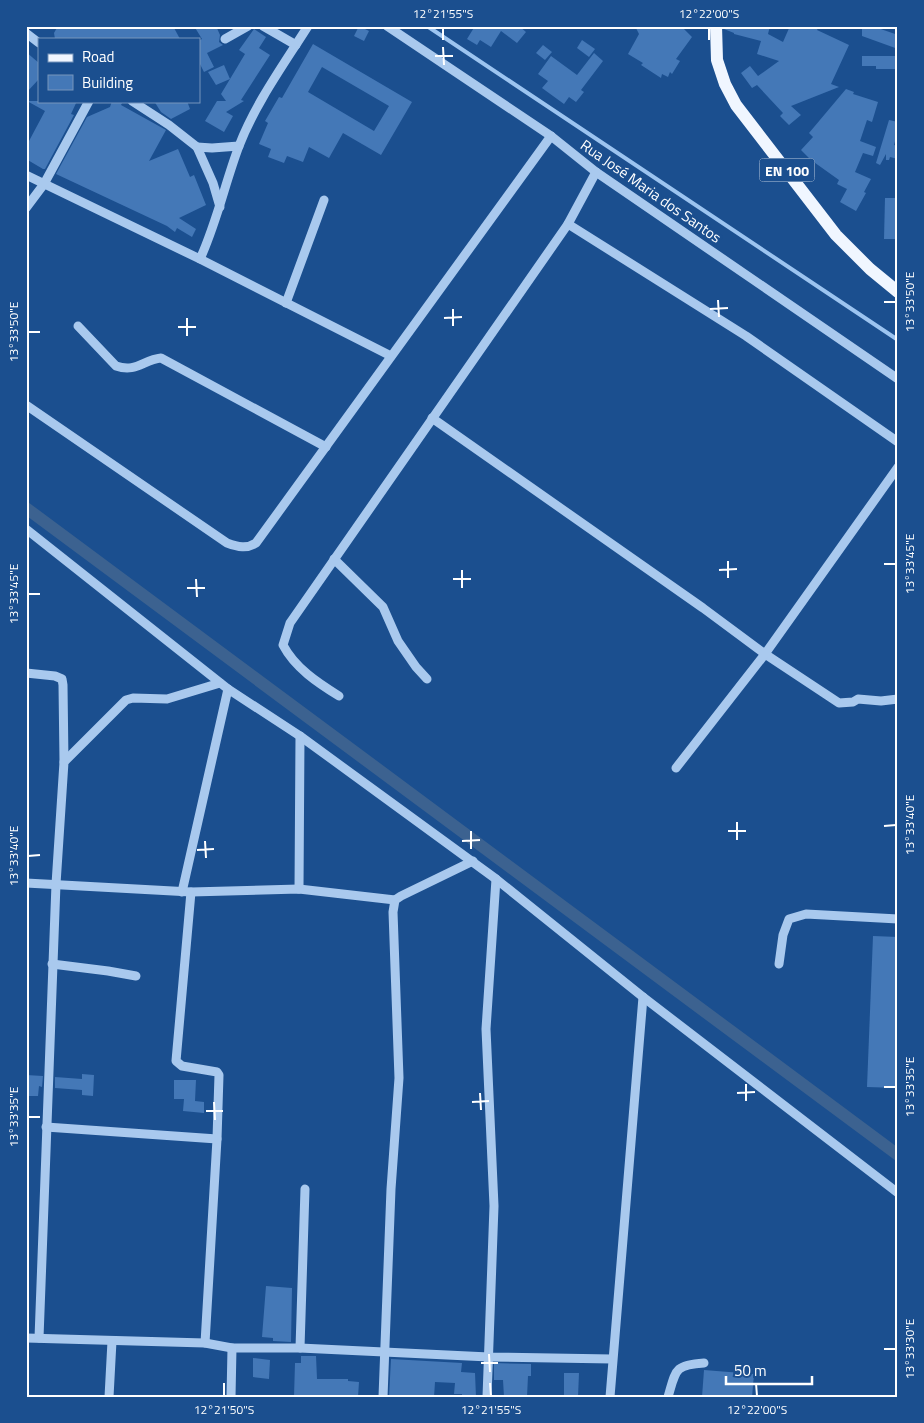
<svg xmlns="http://www.w3.org/2000/svg" width="924" height="1423" font-family="'Titillium Web',sans-serif">
<rect width="100%" height="100%" fill="#1b4f8f"/>
<g fill="none" stroke-linecap="round" stroke-linejoin="round">
<polyline stroke="#9cc4f0" stroke-width="4" points="427,26 898,340"/>
<polyline stroke="#3c6290" stroke-width="12" points="26,508 898,1155"/>
</g>
<g fill="#4478b7" fill-rule="evenodd">
<polygon points="58,26 173,26 180,39 55,39 54,33"/>
<polygon points="194,26 216,26 220,35 219,42 223,45 207,53 214,67 204,72 199,62 199,37 200,40 202,39"/>
<polygon points="359,26 369,31 364,41 354,36"/>
<polygon points="475,26 519,26 526,32 517,43 501,31 491,47 480,40 477,45 467,39"/>
<polygon points="635,26 681,26 692,37 676,59 680,61 672,74 670,72 668,77 662,74 661,78 641,65 643,63 628,54 639,34"/>
<polygon points="724,26 770,26 768,34 783,42 790,26 819,26 817,30 849,45 831,84 839,87 791,106 801,115 789,125 780,116 783,113 757,85 752,88 741,73 750,66 758,76 779,61 757,54 761,41 734,34 734,33 724,29"/>
<polygon points="862,26 872,26 898,35 898,49 862,36"/>
<polygon points="254,29 266,37 259,48 270,55 241,100 244,101 226,112 233,116 224,132 205,121 217,101 226,101 221,94 245,54 239,50"/>
<polygon points="582,40 595,49 589,57 577,48"/>
<path d="M313,44L412,102L381,155L343,133L329,158L309,147L303,162L287,156L284,163L268,157L271,149L259,144L268,123L265,121L279,97L282,98ZM322,67L389,106L374,131L308,92Z"/>
<polygon points="543,45 552,52 545,60 536,53"/>
<polygon points="26,52 39,63 39,79 26,93"/>
<polygon points="594,53 603,61 581,90 584,92 576,102 569,97 564,104 542,88 548,81 538,74 551,56 577,75"/>
<polygon points="862,56 898,56 898,69 876,69 876,66 862,66"/>
<polygon points="224,65 230,79 216,85 208,72"/>
<polygon points="846,89 854,92 853,94 878,102 872,122 867,120 860,141 876,147 873,156 863,153 855,172 871,179 864,192 866,193 856,211 840,202 847,189 837,184 839,180 811,160 801,150 813,137 809,133"/>
<polygon points="27,101 77,101 71,114 74,115 45,169 43,169 26,159 26,139 29,141 45,111"/>
<polygon points="112,101 123,101 121,105 166,130 149,161 178,149 190,177 194,175 206,205 179,218 196,229 192,237 177,228 175,232 167,226 56,174 87,117 110,107"/>
<polygon points="154,101 187,101 190,109 171,119 161,112"/>
<polygon points="889,120 898,122 898,130 894,145 898,146 898,159 890,157 889,160 886,160 886,154 880,165 876,163"/>
<polygon points="885,198 898,198 898,239 884,239"/>
<polygon points="873,936 898,937 898,1088 867,1087"/>
<polygon points="82,1074 94,1075 93,1096 82,1095 82,1090 55,1088 55,1077 82,1079"/>
<polygon points="26,1075 43,1076 42,1087 39,1086 38,1096 26,1096"/>
<polygon points="174,1080 196,1080 195,1101 204,1102 204,1113 183,1111 184,1099 174,1099"/>
<polygon points="266,1286 292,1288 291,1342 273,1341 273,1338 262,1337"/>
<polygon points="301,1356 316,1356 317,1379 348,1379 348,1381 359,1382 358,1397 317,1395 317,1396 294,1397 295,1363 301,1363"/>
<polygon points="253,1358 270,1360 269,1379 253,1377"/>
<polygon points="391,1359 462,1363 461,1372 475,1373 476,1397 462,1397 462,1394 454,1394 455,1383 435,1382 434,1397 389,1397"/>
<polygon points="494,1363 531,1364 531,1376 528,1376 527,1397 504,1397 503,1380 494,1380"/>
<polygon points="704,1370 754,1374 752,1397 702,1397"/>
<polygon points="564,1373 579,1373 578,1397 564,1397"/>
</g>
<g fill="none" stroke-linecap="round" stroke-linejoin="round">
<g stroke="#a9c9ee" stroke-width="9">
<polyline points="263,26 296,45"/>
<polyline points="387,26 551,136 596,172 898,379"/>
<polyline points="26,33 39,43"/>
<polyline points="225,39 248,26"/>
<polyline points="132,101 169,125 197,147 213,183 220,207"/>
<polyline points="197,147 212,148 239,146"/>
<polyline points="26,175 200,259 391,356"/>
<polyline points="26,208 44,184 89,101"/>
<polyline points="568,224 746,336 898,442"/>
<path d="M200,259C217,222 225,183 239,146C255,104 284,64 308,26"/>
<polyline points="286,303 324,200"/>
<path d="M78,326L116,366C136,373 143,360 161,358L326,447"/>
<path d="M26,405L227,543C238,547 247,549 256,543L551,136"/>
<polyline points="432,418 703,608 765,654 839,703 853,702 858,699 881,701 898,699"/>
<polyline points="26,529 228,689 300,736 496,879 643,997 898,1193"/>
<polyline points="334,559 383,607 398,641 416,667 427,679"/>
<polyline points="26,673 55,676 62,679 63,685 64,762"/>
<path d="M339,696C318,683 295,668 283,645L290,623L568,224L596,172"/>
<polyline points="676,768 765,654 898,467"/>
<polyline points="26,883 191,892 299,889 395,900"/>
<polyline points="299,889 300,736"/>
<polyline points="182,892 228,689"/>
<polyline points="191,892 176,1061 182,1066 217,1072 219,1075 217,1139"/>
<polyline points="52,964 108,971 136,976"/>
<polyline points="779,964 783,935 789,919 806,914 898,919"/>
<polyline points="46,1127 217,1139 205,1343"/>
<polyline points="26,1338 205,1343 232,1348 300,1348 489,1357 612,1359"/>
<polyline points="39,1338 56,884 64,762 126,700 133,698 167,699 220,683"/>
<polyline points="300,1348 305,1189"/>
<polyline points="109,1397 112,1341"/>
<polyline points="231,1397 232,1348"/>
<polyline points="383,1397 391,1189 399,1078 393,912 395,900 401,896 473,861"/>
<polyline points="487,1397 494,1206 486,1029 496,879"/>
<polyline points="610,1397 643,997"/>
<path d="M668,1397C676,1370 674,1365 704,1363"/>
</g>
<polyline stroke="#f0f6ff" stroke-width="12" points="716,26 717,60 725,84 736,105 836,235 870,269 898,292"/>
</g>
<path fill="none" stroke="#fff" stroke-width="2" d="M443,28V40M709,28V40M443,47L444,65M435,56H453M718,300L719,317M884,302H896M453,309V326M710,309L728,308M187,318V336M444,318L462,317M178,327H196M28,332H40M728,561V578M884,564H896M462,570V588M719,570L737,569M196,579L197,597M453,579H471M187,588H205M28,594H40M737,822V840M884,826L896,825M471,831V849M728,831H746M205,841L206,858M462,841L480,840M197,850L214,849M28,856L40,855M746,1084V1101M884,1087H896M480,1093L481,1110M737,1093L755,1092M214,1102L215,1120M472,1102L489,1101M206,1111H223M28,1117H40M884,1349H896M489,1354L490,1372M481,1363H498M224,1383V1396M490,1383L491,1396M756,1383L757,1396"/>
<g text-anchor="middle" dominant-baseline="central" stroke-width="5" stroke-linejoin="round" paint-order="stroke">
<rect fill="#1b4f8f" stroke="#bbcadd" stroke-width="1" x="759.5" y="158.5" width="55" height="23" rx="4"/>
<g font-size="14" font-weight="bold" fill="#fff">
<text x="787" y="170">EN 100</text>
</g>
<g font-size="15" fill="#fff" stroke="#1b4f8f">
<text transform="translate(651 191) rotate(35)">Rua José Maria dos Santos</text>
</g>
</g>
<rect width="924" height="1423" fill="none" stroke="#1b4f8f" stroke-width="55"/>
<rect x="38" y="38" width="162" height="65" fill="#1b4f8f" stroke="#7695bc"/>
<rect x="48" y="54" width="25" height="8" fill="#f0f6ff" stroke="#7695bc"/>
<text x="82" y="62" font-size="15" fill="#ffffff">Road</text>
<rect x="48" y="75" width="25" height="15" fill="#4478b7" stroke="#7695bc"/>
<text x="82" y="88" font-size="15" fill="#ffffff">Building</text>
<path d="M726 1376v8h86v-8" fill="none" stroke="#ffffff" stroke-width="2.5"/>
<text x="734" y="1376" font-size="15" fill="#ffffff" stroke="#1b4f8f" stroke-width="4" paint-order="stroke">50 m</text>
<rect x="28" y="28" width="868" height="1368" fill="none" stroke="#fff" stroke-width="2"/>
<g font-size="12" text-anchor="middle" fill="#fff">
<text x="443" y="18">12°21'55"S</text>
<text x="709" y="18">12°22'00"S</text>
<text transform="translate(910 302) rotate(-90)" y="4">13°33'50"E</text>
<text transform="translate(14 332) rotate(-90)" y="4">13°33'50"E</text>
<text transform="translate(910 564) rotate(-90)" y="4">13°33'45"E</text>
<text transform="translate(14 594) rotate(-90)" y="4">13°33'45"E</text>
<text transform="translate(910 825) rotate(-90)" y="4">13°33'40"E</text>
<text transform="translate(14 856) rotate(-90)" y="4">13°33'40"E</text>
<text transform="translate(910 1087) rotate(-90)" y="4">13°33'35"E</text>
<text transform="translate(14 1117) rotate(-90)" y="4">13°33'35"E</text>
<text transform="translate(910 1349) rotate(-90)" y="4">13°33'30"E</text>
<text x="224" y="1414">12°21'50"S</text>
<text x="491" y="1414">12°21'55"S</text>
<text x="757" y="1414">12°22'00"S</text>
</g>
</svg>
